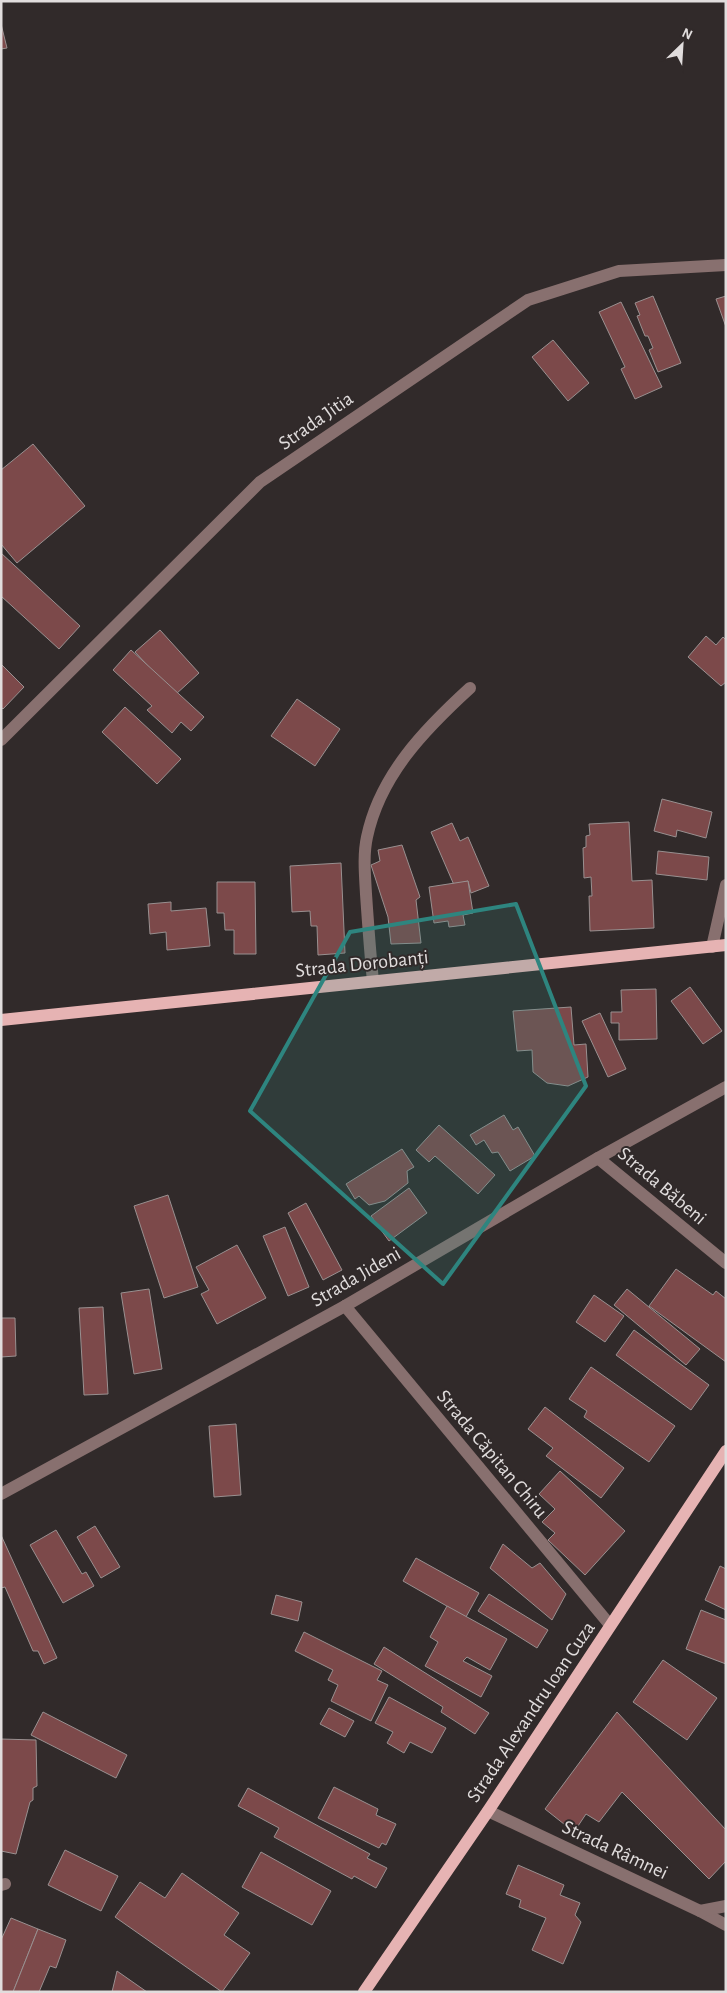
<svg xmlns="http://www.w3.org/2000/svg" width="727" height="1993" font-family="'Alegreya Sans',sans-serif">
<rect width="100%" height="100%" fill="#312a2a"/>
<g fill="#7c494a" stroke="#999090">
<polygon points="1,24 7,48 1,49"/>
<polygon points="653,296 681,363 658,372 649,350 653,348 648,336 645,336 637,316 640,315 635,303"/>
<polygon points="726,296 726,327 716,299"/>
<polygon points="621,302 662,387 635,399 621,369 625,367 599,312"/>
<polygon points="553,340 589,383 568,401 532,357"/>
<polygon points="33,444 85,506 17,563 1,544 1,470"/>
<polygon points="1,553 80,626 59,649 1,596"/>
<polygon points="160,630 199,673 175,695 135,652"/>
<polygon points="706,636 716,645 723,637 726,640 726,682 721,686 688,657"/>
<polygon points="131,650 204,717 191,731 181,722 172,733 147,710 152,706 113,670"/>
<polygon points="1,664 24,687 3,709 1,707"/>
<polygon points="297,699 340,729 315,766 271,736"/>
<polygon points="125,707 181,759 157,784 102,732"/>
<polygon points="662,799 712,812 706,838 677,830 676,837 654,831"/>
<polygon points="629,822 632,881 652,880 654,928 590,931 589,896 592,896 591,877 584,878 583,848 586,847 586,836 590,835 589,824"/>
<polygon points="452,823 460,841 468,837 489,886 471,893 468,881 454,885 431,832"/>
<polygon points="402,845 420,897 416,900 421,943 391,944 388,917 371,865 380,861 378,850"/>
<polygon points="658,851 709,857 707,880 656,874"/>
<polygon points="341,863 345,953 318,955 317,926 311,926 310,911 292,912 290,866"/>
<polygon points="468,881 473,913 463,915 465,925 449,927 448,921 434,923 429,887"/>
<polygon points="217,882 255,882 256,954 234,954 234,930 225,930 224,913 217,913"/>
<polygon points="171,902 171,911 206,908 210,946 167,950 166,932 150,934 148,904"/>
<polygon points="690,987 722,1031 703,1044 671,1001"/>
<polygon points="656,989 657,1039 619,1040 619,1023 611,1023 611,1012 622,1012 621,990"/>
<polygon points="571,1007 574,1045 586,1044 588,1077 568,1086 547,1083 533,1072 532,1050 517,1051 513,1011"/>
<polygon points="600,1013 626,1069 608,1077 582,1021"/>
<polygon points="504,1115 513,1130 518,1127 535,1156 510,1171 498,1152 492,1153 484,1140 476,1145 470,1135"/>
<polygon points="439,1125 495,1175 478,1194 435,1156 429,1162 416,1150"/>
<polygon points="402,1149 414,1167 407,1171 408,1183 385,1201 369,1205 359,1196 355,1199 346,1184"/>
<polygon points="409,1188 427,1213 389,1241 371,1216"/>
<polygon points="168,1195 198,1287 164,1298 134,1206"/>
<polygon points="306,1203 342,1270 323,1280 288,1213"/>
<polygon points="285,1227 309,1287 288,1296 263,1236"/>
<polygon points="237,1245 266,1298 217,1324 201,1294 209,1290 196,1267"/>
<polygon points="676,1269 713,1295 716,1291 726,1299 726,1362 649,1306"/>
<polygon points="149,1289 162,1369 134,1374 121,1293"/>
<polygon points="627,1289 700,1349 686,1365 614,1305"/>
<polygon points="594,1295 624,1316 605,1342 576,1322"/>
<polygon points="103,1307 108,1394 84,1395 79,1308"/>
<polygon points="1,1318 15,1318 16,1356 1,1357"/>
<polygon points="634,1330 709,1385 691,1410 616,1355"/>
<polygon points="591,1367 675,1426 649,1462 584,1417 587,1411 569,1399"/>
<polygon points="545,1407 624,1468 601,1498 546,1456 553,1448 528,1429"/>
<polygon points="236,1424 241,1495 214,1497 209,1426"/>
<polygon points="560,1471 625,1531 585,1575 548,1540 555,1533 542,1522 555,1509 539,1494"/>
<polygon points="95,1526 120,1567 101,1578 77,1537"/>
<polygon points="56,1530 82,1574 86,1572 94,1586 63,1603 30,1545"/>
<polygon points="1,1535 57,1658 44,1664 38,1651 33,1651 5,1587 1,1588"/>
<polygon points="503,1544 532,1568 540,1563 566,1594 552,1620 490,1568"/>
<polygon points="416,1558 479,1593 466,1617 403,1581"/>
<polygon points="720,1566 726,1569 726,1610 705,1600"/>
<polygon points="489,1594 548,1630 537,1648 478,1611"/>
<polygon points="276,1595 302,1602 298,1621 271,1614"/>
<polygon points="447,1606 507,1639 490,1670 467,1657 463,1661 492,1676 481,1697 425,1666 438,1642 430,1637"/>
<polygon points="701,1610 726,1620 726,1664 686,1649"/>
<polygon points="304,1632 382,1671 377,1680 388,1685 371,1721 331,1701 338,1685 328,1680 333,1670 295,1651"/>
<polygon points="384,1647 489,1713 475,1734 441,1712 443,1707 374,1664"/>
<polygon points="663,1660 717,1698 687,1740 633,1702"/>
<polygon points="389,1697 446,1728 432,1753 410,1742 404,1753 387,1743 393,1732 375,1723"/>
<polygon points="329,1708 354,1721 345,1737 320,1724"/>
<polygon points="43,1712 127,1755 116,1778 31,1735"/>
<polygon points="617,1712 726,1830 726,1861 709,1879 622,1792 599,1822 586,1814 574,1832 545,1809"/>
<polygon points="1,1739 36,1740 37,1786 33,1788 33,1800 30,1802 16,1854 1,1851"/>
<polygon points="334,1787 378,1809 376,1815 396,1824 386,1845 382,1843 379,1848 318,1818"/>
<polygon points="248,1788 370,1854 367,1858 387,1868 376,1888 354,1876 352,1879 274,1837 279,1828 238,1806"/>
<polygon points="65,1850 118,1876 101,1911 48,1885"/>
<polygon points="261,1852 331,1891 312,1925 242,1887"/>
<polygon points="518,1865 564,1885 560,1895 580,1903 575,1915 581,1922 563,1964 532,1950 546,1918 519,1907 521,1900 506,1894"/>
<polygon points="182,1873 239,1913 224,1935 250,1953 222,1992 115,1917 140,1882 165,1898"/>
<polygon points="11,1918 38,1929 13,1992 1,1992 1,1940"/>
<polygon points="38,1929 66,1940 56,1968 50,1966 39,1992 13,1992"/>
<polygon points="117,1971 147,1992 112,1992"/>
</g>
<g fill="none" stroke-linecap="round" stroke-linejoin="round">
<g stroke="#88706f" stroke-width="12">
<polyline points="1,740 260,482 528,300 619,271 726,265"/>
<polyline points="712,947 726,885"/>
<path d="M373,981C370,952 368,923 366,894C365,875 363,855 367,837C380,775 425,729 470,688"/>
<polyline points="598,1158 726,1263"/>
<polyline points="345,1306 610,1625"/>
<polyline points="1,1494 345,1306 598,1158 726,1087"/>
<polyline points="488,1811 700,1911 726,1925"/>
<polyline points="1,1885 5,1884"/>
<polyline points="700,1911 726,1906"/>
</g>
<g stroke="#e6b3b3" stroke-width="12">
<polyline points="1,1020 726,945"/>
<polyline points="364,1992 488,1811 726,1451"/>
</g>
</g>
<path fill="#2e857f" fill-opacity="0.2" stroke="#2e857f" stroke-width="4" stroke-linejoin="round" d="M516,904L586,1086L443,1284L250,1111L350,932Z"/>
<g text-anchor="middle" dominant-baseline="central" stroke-width="4" stroke-linejoin="round" paint-order="stroke">
<g font-size="20" fill="#e1dddd" stroke="#312a2a">
<text transform="translate(316 421) rotate(-35)">Strada Jitia</text>
<text transform="translate(362 964) rotate(-6)">Strada Dorobanți</text>
<text transform="translate(662 1186) rotate(40)">Strada Băbeni</text>
<text transform="translate(356 1277) rotate(-30)">Strada Jideni</text>
<text transform="translate(492 1454) rotate(50)">Strada Căpitan Chiru</text>
<text transform="translate(531 1712) rotate(-56)">Strada Alexandru Ioan Cuza</text>
<text transform="translate(615 1850) rotate(25)">Strada Râmnei</text>
</g>
</g>
<rect width="727" height="1993" fill="none" stroke="#e1dddd" stroke-width="5"/>
<g transform="translate(682 45) rotate(25)" stroke="#312a2a" stroke-width="4" paint-order="stroke">
<path d="M0-4L9 19L0 12L-9 19Z" fill="#e1dddd"/>
<text y="-8" font-size="14" font-weight="bold" text-anchor="middle" fill="#e1dddd">N</text>
</g>
</svg>
